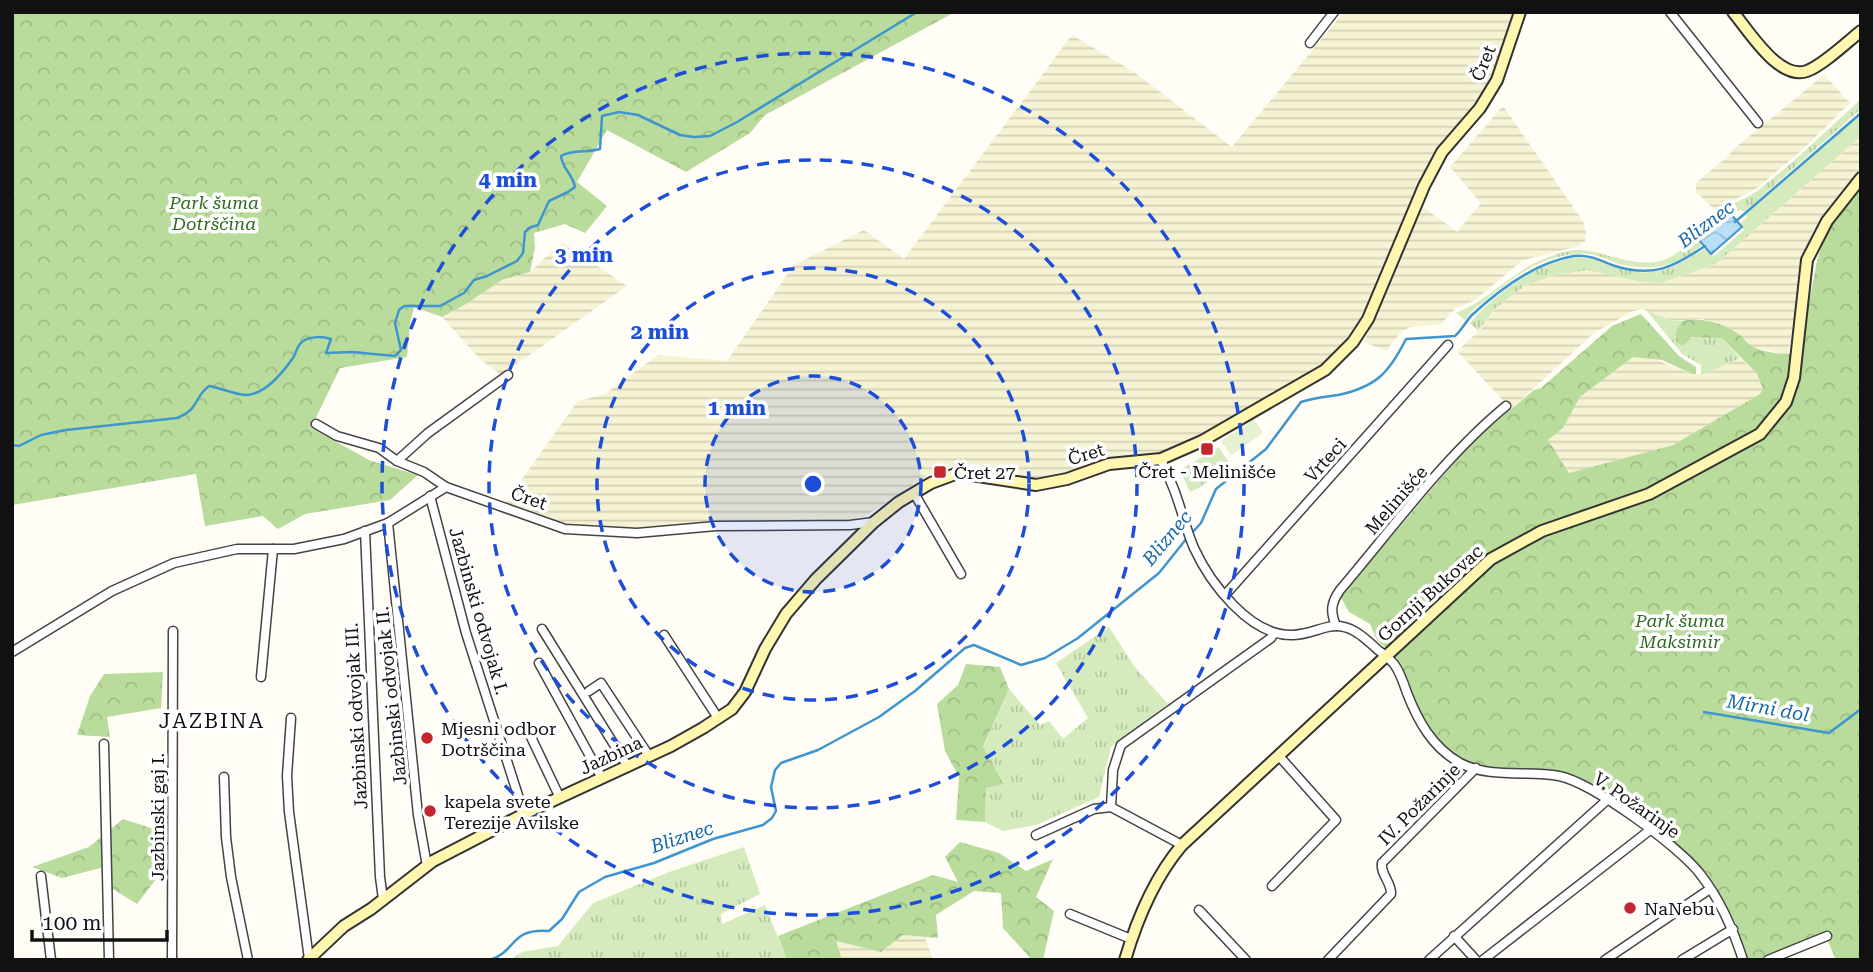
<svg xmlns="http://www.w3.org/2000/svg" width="1873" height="972" font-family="'Roboto Serif',serif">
<defs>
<pattern id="farmland-rules" width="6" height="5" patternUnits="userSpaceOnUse" patternTransform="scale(1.75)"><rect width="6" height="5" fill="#f6f3d4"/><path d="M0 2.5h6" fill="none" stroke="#d2cfb5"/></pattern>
<pattern id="grass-tufts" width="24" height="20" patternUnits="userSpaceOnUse" patternTransform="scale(1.75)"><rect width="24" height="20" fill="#d5ebbd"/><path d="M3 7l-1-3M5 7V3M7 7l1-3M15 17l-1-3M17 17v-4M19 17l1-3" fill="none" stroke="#b6c8a1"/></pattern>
<pattern id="forest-crowns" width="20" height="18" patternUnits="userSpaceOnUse" patternTransform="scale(1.75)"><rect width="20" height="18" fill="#b9dc9c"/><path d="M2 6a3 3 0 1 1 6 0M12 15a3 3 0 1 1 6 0" fill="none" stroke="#9ebc85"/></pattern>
<pattern id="water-waves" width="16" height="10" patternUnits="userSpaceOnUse" patternTransform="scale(1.75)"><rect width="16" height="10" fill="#b9e0f7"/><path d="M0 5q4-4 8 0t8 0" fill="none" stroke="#9ebfd3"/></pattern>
</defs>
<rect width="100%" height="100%" fill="#fffdf5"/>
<g fill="url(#farmland-rules)">
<polygon points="1344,12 1513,12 1494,77 1486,93 1430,164 1360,319 1339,350 1323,364 1192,440 1174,448 1154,454 1111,459 1064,474 1030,479 997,472 977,464 945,467 935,470 877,509 863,517 848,520 706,522 630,529 592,528 564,524 504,504 578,401 605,394 658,355 727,361 794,265 864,230 904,259 1072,35 1134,72 1232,147"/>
<polygon points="1824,75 1850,103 1803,149 1757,188 1715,210 1696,192 1696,183 1726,158 1736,147"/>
<polygon points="1503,106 1583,221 1586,232 1585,241 1579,246 1523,260 1475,300 1456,308 1441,324 1410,327 1400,333 1386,351 1364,342 1423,207 1457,232 1481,203 1450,167"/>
<polygon points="1861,136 1861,168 1824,213 1813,231 1805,254 1788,355 1757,348 1749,345 1729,328 1703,319 1673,321 1642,309 1633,311 1595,332 1511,409 1457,351 1482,328 1496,308 1523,287 1551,276 1587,270 1661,283 1716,264"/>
<polygon points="562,242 627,286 501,375 481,360 442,317 466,304 500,281 530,272"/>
<polygon points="1633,357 1649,357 1692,374 1705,374 1740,358 1757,374 1763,389 1760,394 1673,445 1569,473 1548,440 1563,428 1580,397"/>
<polygon points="903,935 925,937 933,960 842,960 836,941 881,952"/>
</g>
<g fill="url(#grass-tufts)">
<path d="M1861,99V109L1744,212L1740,210L1731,214L1728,212L1698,238L1702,243C1698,251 1690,255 1681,259C1661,270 1641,269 1619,264C1609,261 1599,255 1588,254C1576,252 1563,256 1551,259C1521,268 1496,293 1471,312L1465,320L1456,313C1490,300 1512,271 1546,258C1557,254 1571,249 1582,250C1609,253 1633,267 1660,261C1685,255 1697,230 1716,214C1728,204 1745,200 1757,191C1794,163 1827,130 1861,99Z"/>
<path d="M1861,114V136L1716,264L1661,283L1637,281L1587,270L1551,276L1523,287L1496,308L1478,331L1470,323C1495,293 1548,253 1589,258C1599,259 1606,265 1615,267C1655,280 1673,268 1706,248L1714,256L1744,230L1740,224L1747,217L1745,215Z"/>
<path d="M1647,311L1673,321H1682L1676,332L1687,341C1697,333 1710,336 1722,338L1740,358L1705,374H1701V365L1682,354Z"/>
<polygon points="1219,447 1229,463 1201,487 1190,492 1180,470"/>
<polygon points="1109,627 1134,666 1168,704 1111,747 1099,797 1036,825 1003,831 985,822 986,788 1004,783 983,748 1009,689 1040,725 1049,721 1063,739 1088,718 1056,663"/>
<polygon points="744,847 760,894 721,914 722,924 765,905 787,960 510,960 522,952 558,946 593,903 669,872"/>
</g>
<g fill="url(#forest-crowns)">
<polygon points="12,12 955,12 765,115 750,133 686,172 607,130 577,182 607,206 585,233 565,224 534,233 535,248 530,272 502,280 466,304 442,317 414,307 410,324 407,357 340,368 311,428 371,461 418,475 390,500 305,514 278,529 263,516 205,526 196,474 12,505"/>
<path d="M1861,185V960H1836L1825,934L1759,960H1746L1735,922L1695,864L1570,776L1551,771L1498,769L1479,765L1465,760L1448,750L1428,729L1418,712L1397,658L1377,640L1370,624L1349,612L1340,596L1474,440L1534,390L1541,388L1612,326L1641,314L1679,356L1696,367V374H1692L1662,360L1633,357L1580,397L1563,428L1548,440L1569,473L1673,445L1760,394L1763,389L1757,374L1722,338L1692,337L1683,346L1676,342V331L1682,321C1702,317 1725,323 1741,336C1744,339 1746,342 1749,344C1760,353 1785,355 1799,354L1817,261L1828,223Z"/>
<polygon points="966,664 1000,667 1009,689 983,747 1004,784 986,788 985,822 956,820 959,777 945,751 937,704 958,685"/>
<polygon points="163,672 161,708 107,717 110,737 77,735 90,696 104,674"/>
<polygon points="123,819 157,830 160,874 137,904 111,888 112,865 62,878 32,867 89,847"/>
<polygon points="960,842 999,853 1026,871 1053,859 1036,897 1054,911 1043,960 1032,960 1003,928 1001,893 974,891 936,915 938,938 903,935 881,952 836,941 842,960 787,960 778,936 933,875 958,882 945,857"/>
</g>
<polygon fill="#e6f2cf" points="1254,419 1263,433 1231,455 1221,441"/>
<polygon fill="url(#water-waves)" stroke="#3f96cf" stroke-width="2" points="1730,213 1742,227 1711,254 1699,240"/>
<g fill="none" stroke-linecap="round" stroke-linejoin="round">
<g stroke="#3f96cf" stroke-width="2.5">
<polyline points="1735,222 1861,113"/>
<path d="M12,445L19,446L41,435L66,430L177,418C200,409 193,398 209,386C221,388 236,395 247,395C266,394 283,372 293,358C296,354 296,348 300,344C306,336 322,336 331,339L326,353L352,352L395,356L401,350L395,323L399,310L404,306H440L464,293L474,280L487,276L517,261L523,253L525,232L529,228L538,225L549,201L568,192L575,187C573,175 562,168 561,156C573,149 587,153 600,149L602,116L619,112L638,115L680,135L694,137L710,136L737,122L917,12"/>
<path d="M1191,534L1201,523L1216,489L1266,449L1301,402C1313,398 1325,397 1338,395C1376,387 1389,373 1406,339L1455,336C1462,330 1466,321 1472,315C1500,289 1536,262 1574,256C1589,254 1601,261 1615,266C1653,278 1674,267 1705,246"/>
<polyline points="1704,712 1829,733 1861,709"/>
<path d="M490,960C517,951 510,928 549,931L562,919L579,892L605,877L654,863L713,839L763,825L772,818L776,811L771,787L775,770L781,763L818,750L879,717L915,691L965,648L974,645L1021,665L1045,658L1078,638L1159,573L1187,538"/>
</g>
<defs>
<g id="street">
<polyline points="1670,12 1758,123"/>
<polyline points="1310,43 1334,12"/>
<polyline points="316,424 337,436 379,448 397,461 424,472 446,487 565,529 637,533 716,526 850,525 874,522"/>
<path d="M1161,459C1166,472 1173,485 1177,498C1183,515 1187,532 1194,548C1210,583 1250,636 1292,635C1305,635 1315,630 1328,627C1349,622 1364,637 1378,650C1383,654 1390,659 1394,664C1400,672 1404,684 1407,693C1418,721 1432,747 1460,763C1491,779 1527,770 1559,776C1593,783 1680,847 1701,875C1721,901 1733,929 1743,960"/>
<polyline points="397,461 428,433 508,375"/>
<polyline points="914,493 961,574"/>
<polyline points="430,496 466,633 524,814"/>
<polyline points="388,523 418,815 427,866"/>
<polyline points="365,531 380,877 383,899"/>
<polyline points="1225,595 1448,345"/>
<path d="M1336,626C1330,611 1331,603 1340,590C1391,530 1446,455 1506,406"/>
<polyline points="542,629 628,767"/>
<polyline points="664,635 718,718"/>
<polyline points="12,652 112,591 174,563 237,549 294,549 344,539 388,523 446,487"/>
<polyline points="539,663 602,778"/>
<polyline points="261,677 273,549"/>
<polyline points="589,691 601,683 649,756"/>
<polyline points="291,718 287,776 289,812 309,959"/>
<polyline points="531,737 560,798"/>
<polyline points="104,744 109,960"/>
<polyline points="224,777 226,837 231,877 248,960"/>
<polyline points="1111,807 1113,770 1121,745 1271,638 1274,633"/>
<polyline points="1036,835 1094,809 1111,807 1182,845"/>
<polyline points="41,876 51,960"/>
<polyline points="1272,886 1336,820 1279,756"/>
<polyline points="1199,910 1246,960"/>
<polyline points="1070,914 1131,939"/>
<polyline points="1454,936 1476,960"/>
<polyline points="172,960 173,631"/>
<path d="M1328,960L1391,894C1392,883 1380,874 1382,863L1476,768"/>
<polyline points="1429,960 1607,800"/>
<polyline points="1483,960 1650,830"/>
<polyline points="1605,960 1710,889"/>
<polyline points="1682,960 1733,929"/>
<polyline points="1768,960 1827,936"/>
</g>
<g id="secondary">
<path d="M1733,12C1749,31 1779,81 1807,71C1823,65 1846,43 1861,31"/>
<polyline points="308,960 344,926 371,909 433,861 524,814 671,746 703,728 732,709 745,692 765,649 786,614 816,579 874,522 899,502 931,483 958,473 1036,485 1067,479 1109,464 1161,459 1202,441 1325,370 1353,342 1368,319 1424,186 1442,152 1480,108 1497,80 1520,12"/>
<path d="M1125,960C1137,919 1154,878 1182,845L1491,559L1542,531L1649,494L1760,434L1786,402L1794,378L1807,260L1827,221L1861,178"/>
</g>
</defs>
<use href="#street" stroke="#444" stroke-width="11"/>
<use href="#secondary" stroke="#333" stroke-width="14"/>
<use href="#street" stroke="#fff" stroke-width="8"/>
<use href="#secondary" stroke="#fff6b0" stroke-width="10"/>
</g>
<circle cx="813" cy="484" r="108" fill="#1d4ed8" fill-opacity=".12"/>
<g fill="none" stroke="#1d4ed8" stroke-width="3.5" stroke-dasharray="12 9">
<circle cx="813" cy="484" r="108"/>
<circle cx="813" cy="484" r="216"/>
<circle cx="813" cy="484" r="324"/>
<circle cx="813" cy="484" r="431"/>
</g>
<g fill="#c4262e" stroke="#fff" stroke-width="2.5">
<rect x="1200" y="442" width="14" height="14" rx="3.5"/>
<rect x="933" y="465" width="14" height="14" rx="3.5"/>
<circle cx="427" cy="738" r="7"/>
<circle cx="430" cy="811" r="7"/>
<circle cx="1630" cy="908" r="7"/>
</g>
<g text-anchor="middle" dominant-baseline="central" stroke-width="7" stroke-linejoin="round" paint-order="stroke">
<g font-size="18" fill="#111" stroke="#fff">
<text transform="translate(1483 63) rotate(-68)">Čret</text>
<text transform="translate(1086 454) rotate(-17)">Čret</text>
<text transform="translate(1325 460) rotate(-48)">Vrteci</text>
<text transform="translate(529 498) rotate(19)">Čret</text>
<text transform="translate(1396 500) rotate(-49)">Melinišće</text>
<text transform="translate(1430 593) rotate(-42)">Gornji Bukovac</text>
<text transform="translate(479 611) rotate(74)">Jazbinski odvojak I.</text>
<text transform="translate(391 696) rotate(-96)">Jazbinski odvojak II.</text>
<text transform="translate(356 716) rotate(-93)">Jazbinski odvojak III.</text>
<text transform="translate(611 755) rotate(-25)">Jazbina</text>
<text transform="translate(1419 804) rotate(-45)">IV. Požarinje</text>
<text transform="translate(1637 805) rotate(35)">V. Požarinje</text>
<text transform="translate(157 817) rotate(-90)">Jazbinski gaj I.</text>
</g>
<g font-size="18" font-style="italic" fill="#2f6b1f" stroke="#fff">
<text x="214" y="202">Park šuma<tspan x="214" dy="21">Dotrščina</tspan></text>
<text x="1680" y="620">Park šuma<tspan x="1680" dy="21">Maksimir</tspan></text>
</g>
<g font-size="18" fill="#111" stroke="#fff" text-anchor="start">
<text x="1207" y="471" text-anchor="middle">Čret - Melinišće</text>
<text x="954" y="472">Čret 27</text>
<text x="441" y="728">Mjesni odbor<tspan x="441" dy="21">Dotrščina</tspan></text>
<text x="444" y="801">kapela svete<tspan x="444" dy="21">Terezije Avilske</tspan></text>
<text x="1644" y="908">NaNebu</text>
</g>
<g font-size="19" font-style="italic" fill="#1768a6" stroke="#fff">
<text transform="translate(1706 224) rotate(-37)">Bliznec</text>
<text transform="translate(1167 538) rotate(-50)">Bliznec</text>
<text transform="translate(1768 708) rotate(10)">Mirni dol</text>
<text transform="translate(682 837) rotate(-18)">Bliznec</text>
</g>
<g font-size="21" letter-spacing="2" fill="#111" stroke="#fff">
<text x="212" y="721">JAZBINA</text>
</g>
</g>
<circle cx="813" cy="484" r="10" fill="#1d4ed8" stroke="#fff" stroke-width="3.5"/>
<g font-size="21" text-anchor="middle" font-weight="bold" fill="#1d4ed8" stroke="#fff" stroke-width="7" stroke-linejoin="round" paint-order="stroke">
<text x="508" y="187">4 min</text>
<text x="584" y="262">3 min</text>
<text x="660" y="339">2 min</text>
<text x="737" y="415">1 min</text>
</g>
<rect width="1873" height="972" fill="none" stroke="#111111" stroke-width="28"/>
<path d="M32 930v10h135v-10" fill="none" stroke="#111111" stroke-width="3.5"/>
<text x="42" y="930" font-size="21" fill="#111111" stroke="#ffffff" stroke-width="5" paint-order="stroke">100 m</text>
</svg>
